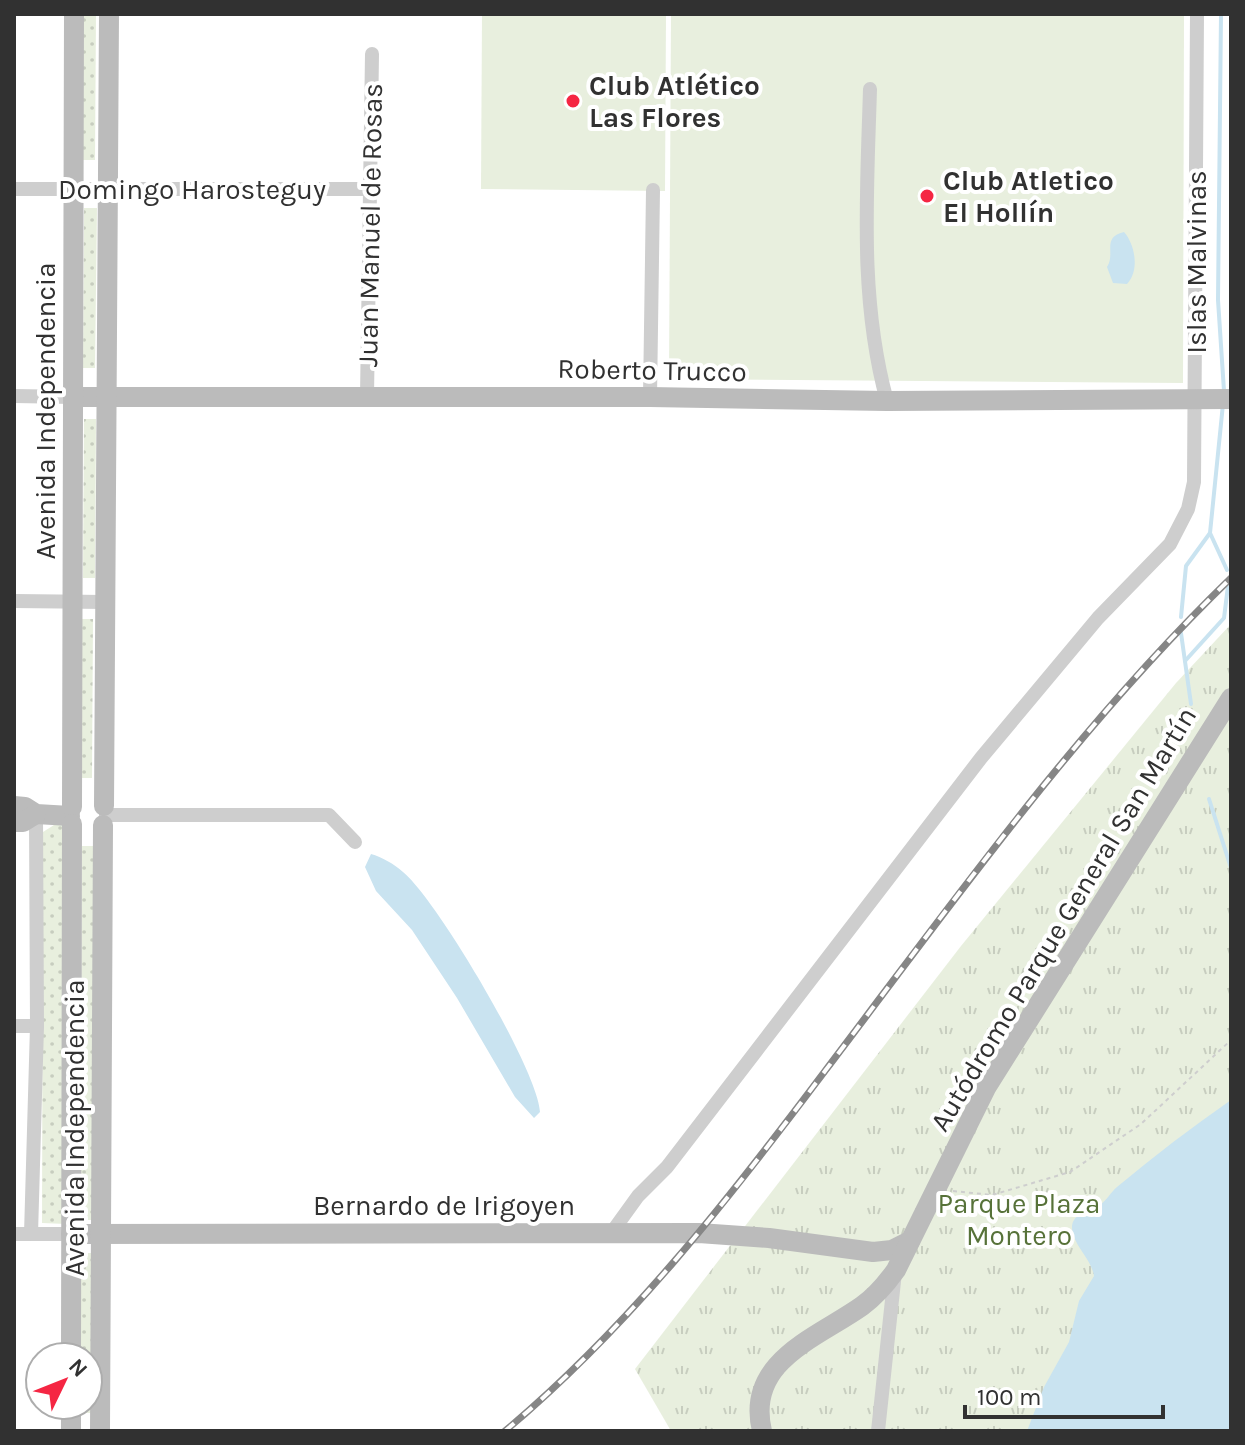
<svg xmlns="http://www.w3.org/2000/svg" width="1245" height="1445" font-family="Karla,sans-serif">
<defs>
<pattern id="grass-dots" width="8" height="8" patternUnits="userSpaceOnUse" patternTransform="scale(2)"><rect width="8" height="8" fill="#e8efde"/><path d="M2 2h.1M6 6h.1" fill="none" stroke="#c7cdbf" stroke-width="1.8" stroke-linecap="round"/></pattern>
<pattern id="park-tufts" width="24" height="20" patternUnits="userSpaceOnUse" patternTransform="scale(2)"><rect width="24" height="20" fill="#e8efde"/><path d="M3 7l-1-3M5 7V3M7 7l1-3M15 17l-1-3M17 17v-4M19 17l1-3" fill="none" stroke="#c7cdbf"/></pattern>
</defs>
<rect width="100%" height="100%" fill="#fff"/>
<g fill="url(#grass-dots)">
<polygon points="83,14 96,14 95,160 82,160"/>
<polygon points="84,208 97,208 95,368 83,368"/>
<polygon points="84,419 96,419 95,578 83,578"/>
<polygon points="81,619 93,619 92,778 80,778"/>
<polygon points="65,824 66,1224 42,1223 43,832 54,825"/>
<polygon points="82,846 94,846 92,1220 80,1220"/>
<polygon points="81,1253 93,1253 92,1413 80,1413 80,1405 88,1405 88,1357 80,1357"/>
</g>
<polygon fill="url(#park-tufts)" points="1231,624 1231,1431 671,1431 635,1369 961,946 1176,683"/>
<g fill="#e8efde">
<polygon points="482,14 666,14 665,191 481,189"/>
<polygon points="671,14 1184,14 1183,383 669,379"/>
</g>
<g fill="#c9e3f0">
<path d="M1124,232C1135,244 1140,271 1127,284L1113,283L1107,267C1116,254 1101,237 1124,232Z"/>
<path d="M371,854C382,857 394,864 403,872C437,900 538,1070 540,1112L534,1118L515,1097L457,998L412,930L376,891L365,867Z"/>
<path d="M1231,1100V1431H1027L1044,1387L1069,1342L1079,1301L1094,1276C1092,1259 1071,1243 1072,1226C1074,1212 1090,1211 1100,1205C1107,1200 1111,1192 1117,1187C1154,1156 1192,1127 1231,1100Z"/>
</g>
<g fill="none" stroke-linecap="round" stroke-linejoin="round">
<g stroke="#c9e3f0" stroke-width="4">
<polyline points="1221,14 1218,300 1224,391"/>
<polyline points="1210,533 1227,570"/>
<polyline points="1181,617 1186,566 1210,533 1223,404"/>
<polyline points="1181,633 1191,704"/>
<polyline points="1185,661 1224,618 1228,586"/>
<polyline points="1209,799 1231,868"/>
</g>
<polyline stroke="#cecece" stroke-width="2" stroke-dasharray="4 4" stroke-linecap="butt" points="953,1191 992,1195 1070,1172 1141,1124 1231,1040"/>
<g stroke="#cecece" stroke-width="14">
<path d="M870,89C867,194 859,299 887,401"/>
<polyline points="14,189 370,189"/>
<polyline points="14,396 73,397"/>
<polyline points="367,397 372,54"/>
<polyline points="650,397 653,190"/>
<polyline points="14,601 105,602"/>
<polyline points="106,815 329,815 355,842"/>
<polyline points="14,1026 37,1026"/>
<polyline points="612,1232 638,1196 667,1167 981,758 1098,618 1170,544 1188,509 1194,482 1197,14"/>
<polyline points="14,1234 71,1234"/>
<polyline points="31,1234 37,1026 36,814"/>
<polyline points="878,1431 895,1272"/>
</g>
<g stroke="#bbb" stroke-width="20">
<polyline points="73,397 650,397 887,401 1231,399"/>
<polyline points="14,806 25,807 36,814 70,816"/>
<polyline points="104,806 109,14"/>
<polyline points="72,807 74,14"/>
<polyline points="14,822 23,822 36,814"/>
<polyline points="71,1234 699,1233 769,1238 873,1252 892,1250 910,1241"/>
<polyline points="71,1357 72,824"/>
<polyline points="71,1431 71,1405"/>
<polyline points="100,1431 103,825"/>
<path d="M762,1431C745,1361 817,1338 862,1306C876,1296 886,1284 896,1270L986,1088L1231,698"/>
</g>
<defs>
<path id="rail" d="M505,1431C629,1327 728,1200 825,1071C954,901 1077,727 1231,578"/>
</defs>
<use href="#rail" stroke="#868686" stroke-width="7"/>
<use href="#rail" stroke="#fff" stroke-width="4" stroke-dasharray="12" stroke-linecap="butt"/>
</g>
<g fill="#f52643" stroke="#fff" stroke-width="3">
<circle cx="573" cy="101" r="8"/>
<circle cx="927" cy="196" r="8"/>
</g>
<g text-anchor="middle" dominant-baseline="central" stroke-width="8" stroke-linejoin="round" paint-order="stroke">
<g font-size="28" font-weight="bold" fill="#313131" stroke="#fff" text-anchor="start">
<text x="589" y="85">Club Atlético<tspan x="589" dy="32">Las Flores</tspan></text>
<text x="943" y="180">Club Atletico<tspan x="943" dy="32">El Hollín</tspan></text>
</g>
<g font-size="28" fill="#313131" stroke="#fff">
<text x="192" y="189">Domingo Harosteguy</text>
<text transform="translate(370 225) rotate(-89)">Juan Manuel de Rosas</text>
<text transform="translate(1196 262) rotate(-90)">Islas Malvinas</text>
<text transform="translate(652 370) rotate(1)">Roberto Trucco</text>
<text transform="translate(45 411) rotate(-90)">Avenida Independencia</text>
<text transform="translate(1063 919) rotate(-59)">Autódromo Parque General San Martín</text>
<text transform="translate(74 1128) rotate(-90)">Avenida Independencia</text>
<text x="444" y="1205">Bernardo de Irigoyen</text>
</g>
<g font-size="28" fill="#577239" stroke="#fff">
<text x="1019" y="1203">Parque Plaza<tspan x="1019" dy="32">Montero</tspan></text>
</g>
</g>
<rect width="1245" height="1445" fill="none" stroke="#313131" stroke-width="32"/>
<g transform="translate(64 1381) rotate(47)"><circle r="38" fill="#ffffff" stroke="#adadad" stroke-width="2"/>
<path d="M0-6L14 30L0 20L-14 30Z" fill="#f52643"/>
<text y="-12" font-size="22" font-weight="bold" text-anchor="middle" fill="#313131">N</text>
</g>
<path d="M965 1405v12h198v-12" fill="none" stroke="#313131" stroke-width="4"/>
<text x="977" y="1405" font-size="24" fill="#313131" stroke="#ffffff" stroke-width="6" paint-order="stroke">100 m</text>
</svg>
